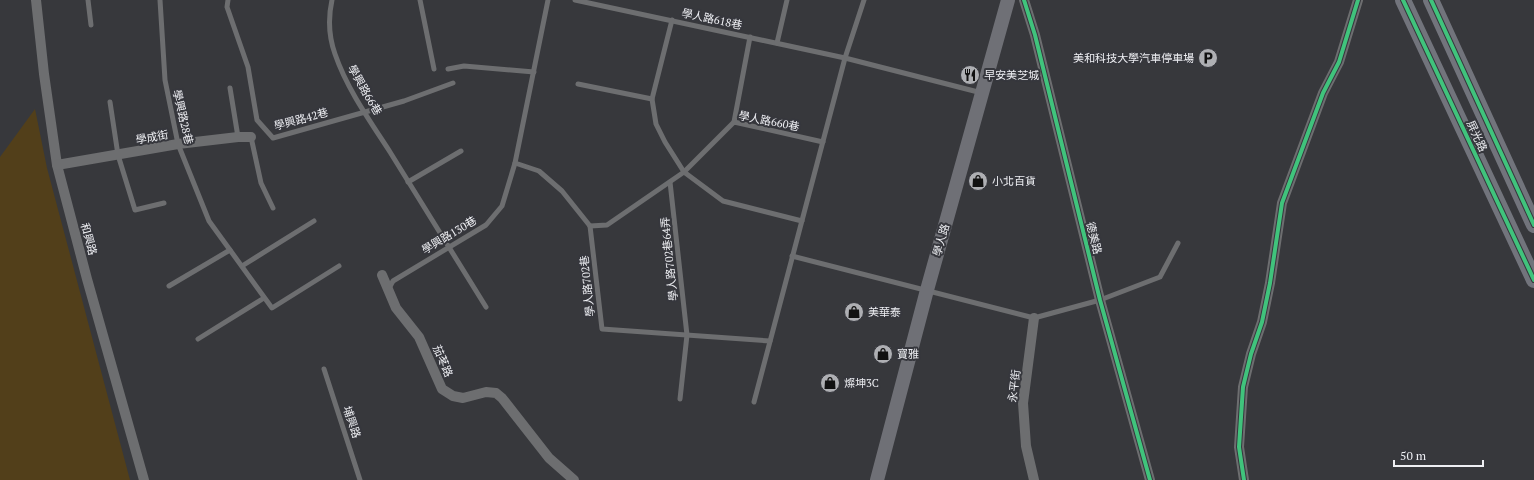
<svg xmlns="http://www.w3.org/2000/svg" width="1534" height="480" font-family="'PT Serif','Noto Sans TC',serif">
<rect width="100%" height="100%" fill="#37383c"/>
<polygon fill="#523f1a" points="35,109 47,168 130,480 0,480 0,157"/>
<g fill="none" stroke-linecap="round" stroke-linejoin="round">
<g stroke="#6d6e70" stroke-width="5">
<polyline points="88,0 91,25"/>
<polyline points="160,0 165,80 178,144 209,221 272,308 339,266"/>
<polyline points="228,0 227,7 248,67 257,120 273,138 404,101 453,83"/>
<path d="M332,0C328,18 329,37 335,54C347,89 370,121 390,152C422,204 454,255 486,307"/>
<polyline points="420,0 434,69"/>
<polyline points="575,0 845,58 982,93"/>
<polyline points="672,20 652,99 656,124 665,142 684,172 723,201 802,221"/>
<polyline points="777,43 787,0"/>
<polyline points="448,69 464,66 534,72"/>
<polyline points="578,84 652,99"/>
<polyline points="230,88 238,137"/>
<polyline points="110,102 118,155 135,210 164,203"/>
<polyline points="734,122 750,37"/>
<polyline points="251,137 261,183 273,208"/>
<polyline points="515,163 539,171 562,191 590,226"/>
<polyline points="408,182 461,151"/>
<polyline points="670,182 687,335 680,399"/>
<polyline points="590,226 602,329 770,341"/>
<polyline points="590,226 607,225 684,172 734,122 823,142"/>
<polyline points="792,256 1034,318 1100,300 1160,277 1178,243"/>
<polyline points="242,266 314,221"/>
<polyline points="169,286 230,250"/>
<polyline points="388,290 393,281 486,225 502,206 515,163 548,0"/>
<polyline points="198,339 264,298"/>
<polyline points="324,369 360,480"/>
<polyline points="754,402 845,58 864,0"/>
</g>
<g stroke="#6d6e70" stroke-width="10">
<polyline points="36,0 44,74 57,165 87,279 144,480"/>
<polyline points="1024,0 1035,35 1100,300 1150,480"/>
<polyline points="57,165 178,144 238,137 251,137"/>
<polyline points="382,275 396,308 419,337 442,389 453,396 463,398 486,392 496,393 502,398 549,458 574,480"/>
<polyline points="1034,318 1023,403 1026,446 1034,480"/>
<polyline points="1244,480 1239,447 1243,387 1251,354 1262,322 1270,283 1282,203 1323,93 1339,62 1358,0"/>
</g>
<polyline stroke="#6f7076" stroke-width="14" points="877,480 927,290 1008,0"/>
<g stroke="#72747c" stroke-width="16">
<polyline points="1403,0 1534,280"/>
<polyline points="1431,0 1534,225"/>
</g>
<defs>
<g id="cycleway">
<polyline points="1024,0 1035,35 1100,300 1150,480"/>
<polyline points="1403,0 1534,280"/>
<polyline points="1431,0 1534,225"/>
<polyline points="1244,480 1239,447 1243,387 1251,354 1262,322 1270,283 1282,203 1323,93 1339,62 1358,0"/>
</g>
</defs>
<use href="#cycleway" stroke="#36373d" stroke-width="6"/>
<use href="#cycleway" stroke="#40c37c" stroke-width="4"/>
</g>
<defs>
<symbol id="parking-disc" viewBox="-11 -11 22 22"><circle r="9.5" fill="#aeafb3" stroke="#36373d"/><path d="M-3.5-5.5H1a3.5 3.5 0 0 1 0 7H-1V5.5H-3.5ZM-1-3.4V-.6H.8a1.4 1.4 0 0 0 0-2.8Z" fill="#111"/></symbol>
<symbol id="restaurant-disc" viewBox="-11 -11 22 22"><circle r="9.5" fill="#aeafb3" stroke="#36373d"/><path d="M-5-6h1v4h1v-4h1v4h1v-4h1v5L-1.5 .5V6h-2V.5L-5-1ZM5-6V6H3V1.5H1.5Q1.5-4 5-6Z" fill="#111"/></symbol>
<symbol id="shop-disc" viewBox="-11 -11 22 22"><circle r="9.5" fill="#aeafb3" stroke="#36373d"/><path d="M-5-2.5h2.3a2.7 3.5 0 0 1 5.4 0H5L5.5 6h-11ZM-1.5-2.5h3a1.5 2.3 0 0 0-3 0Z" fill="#111"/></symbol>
</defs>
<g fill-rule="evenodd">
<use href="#parking-disc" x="1197" y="47" width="22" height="22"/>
<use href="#restaurant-disc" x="959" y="64" width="22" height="22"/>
<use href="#shop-disc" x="967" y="170" width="22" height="22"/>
<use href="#shop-disc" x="843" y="301" width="22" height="22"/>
<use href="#shop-disc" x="872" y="343" width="22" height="22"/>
<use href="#shop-disc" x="819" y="372" width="22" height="22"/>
</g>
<g text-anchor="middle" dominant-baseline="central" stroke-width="4" stroke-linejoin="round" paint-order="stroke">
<g font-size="11" fill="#eeeff3" stroke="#36373d">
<text transform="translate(712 19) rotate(12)">學人路618巷</text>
<text transform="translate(365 90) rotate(60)">學興路66巷</text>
<text transform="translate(183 117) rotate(77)">學興路28巷</text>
<text transform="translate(301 119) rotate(-15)">學興路42巷</text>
<text transform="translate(769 121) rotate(11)">學人路660巷</text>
<text transform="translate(1477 136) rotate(65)">屏光路</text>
<text transform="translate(152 137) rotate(-10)">學成街</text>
<text transform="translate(449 235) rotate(-31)">學興路130巷</text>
<text transform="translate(1094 238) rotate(76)">德美路</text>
<text transform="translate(89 239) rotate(75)">和興路</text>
<text transform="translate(941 240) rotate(-74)">學人路</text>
<text transform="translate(669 259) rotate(-96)">學人路702巷64弄</text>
<text transform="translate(587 286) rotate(-96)">學人路702巷</text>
<text transform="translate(443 361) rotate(67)">茄苳路</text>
<text transform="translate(1014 386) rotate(-83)">永平街</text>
<text transform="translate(352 422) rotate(72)">埔興路</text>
</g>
<g font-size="11" fill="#eeeff3" stroke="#36373d" text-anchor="start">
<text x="1194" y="58" text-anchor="end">美和科技大學汽車停車場</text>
<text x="984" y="75">早安美芝城</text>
<text x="992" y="181">小北百貨</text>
<text x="868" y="312">美華泰</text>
<text x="897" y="354">寶雅</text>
<text x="844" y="383">燦坤3C</text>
</g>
</g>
<path d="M1394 460v6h89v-6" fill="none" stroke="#eeeff3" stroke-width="2"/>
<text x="1400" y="460" font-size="12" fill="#eeeff3" stroke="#36373d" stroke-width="3" paint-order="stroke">50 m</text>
</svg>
